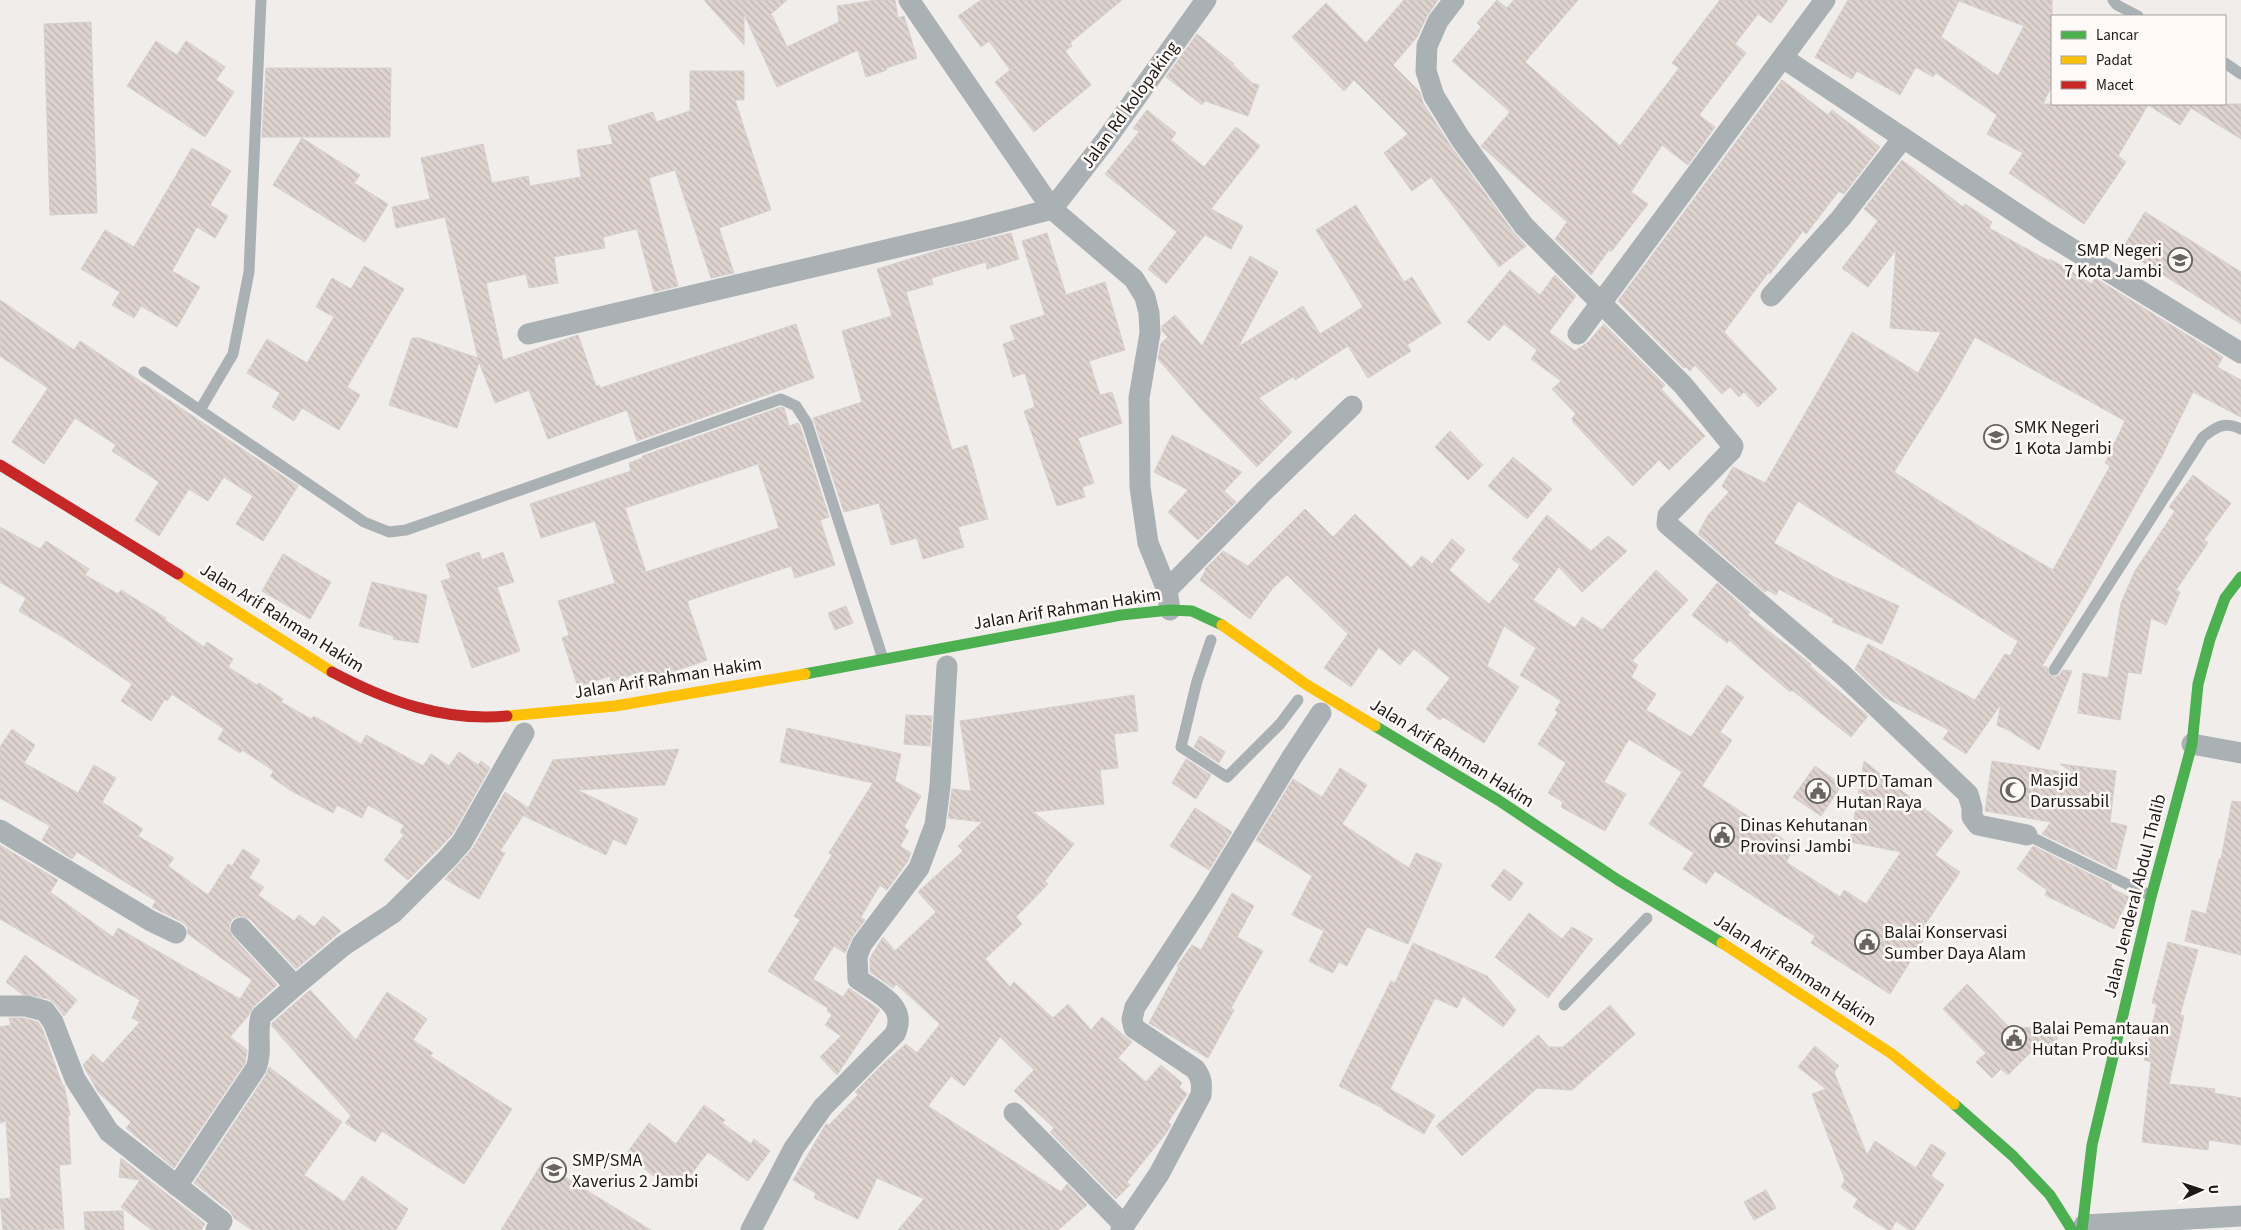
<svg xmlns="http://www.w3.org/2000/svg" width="2241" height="1230" font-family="'Source Sans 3',sans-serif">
<defs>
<pattern id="building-back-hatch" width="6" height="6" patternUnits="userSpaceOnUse" patternTransform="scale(1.25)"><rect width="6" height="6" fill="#ded3ce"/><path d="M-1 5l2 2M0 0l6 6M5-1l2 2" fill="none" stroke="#beb5b0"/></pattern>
</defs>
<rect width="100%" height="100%" fill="#f1edeb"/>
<g fill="url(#building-back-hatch)" stroke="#d3d0cf" fill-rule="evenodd">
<polygon points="704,0 787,0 770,15 772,15 787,47 839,22 837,6 876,0 895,0 898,18 904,16 917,58 886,68 887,70 866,77 858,50 777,87 744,14 744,45"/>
<polygon points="981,0 1122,0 1070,43 1072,46 1065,51 1091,85 1034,132 995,82 1010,70 989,41 981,47 958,16"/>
<polygon points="1404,0 1438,0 1427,16 1417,37 1393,65 1420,92 1423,103 1450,145 1514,233 1526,246 1499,267 1431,177 1412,191 1384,153 1408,134 1354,80 1344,91 1292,37 1326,3 1366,43"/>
<polygon points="1497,0 1507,8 1514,0 1578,0 1525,62 1620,146 1679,68 1672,63 1720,0 1788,0 1771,23 1758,14 1735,44 1746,53 1699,115 1715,127 1688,165 1662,145 1631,192 1648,204 1611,252 1609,250 1591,275 1555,239 1567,222 1481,146 1510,112 1452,61 1481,27 1477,23"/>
<path d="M1848,0H2052V85L2043,104H2241V139L2191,108L2180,125L2148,105L2118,156L2126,162L2084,224L2009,173L2023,153L1987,134L1997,115L1936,73L1933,77L1916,67L1900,95L1857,71L1852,79L1815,57ZM1959,1L2024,26L1998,76L1941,37Z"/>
<polygon points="91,22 97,213 50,215 44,24"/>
<polygon points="1197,34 1234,64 1233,65 1252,83 1259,85 1248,116 1205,101 1202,105 1166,77"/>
<polygon points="156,41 177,55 186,41 225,67 216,80 234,92 205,137 127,86"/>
<polygon points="266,68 391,68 390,137 262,137"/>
<polygon points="690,71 744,71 744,100 735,100 771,210 719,228 734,273 711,278 675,170 649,178 678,286 654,292 637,229 603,237 605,248 554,257 558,283 529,288 526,274 486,283 503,360 578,335 596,386 599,385 600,388 796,324 814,378 637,441 627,410 548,439 529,390 495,403 479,362 457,428 389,405 412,338 419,338 478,358 445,217 396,228 392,207 430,199 421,158 483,144 492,183 528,176 530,186 581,177 577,150 613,144 608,126 653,112 656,122 690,111"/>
<polygon points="1782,80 1828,115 1832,110 1880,147 1844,194 1839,191 1806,234 1803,231 1770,274 1768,273 1724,332 1777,389 1758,407 1744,392 1739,397 1730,387 1722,394 1695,365 1690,371 1686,367 1684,368 1618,301"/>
<polygon points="1147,110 1176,133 1171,140 1204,167 1236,127 1260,146 1211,209 1243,226 1231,249 1205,235 1166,284 1148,269 1177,232 1105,174 1139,132 1133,128"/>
<polygon points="302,138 360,175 354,183 388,204 365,242 273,185"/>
<polygon points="192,148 231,171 210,205 228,216 215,238 197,227 172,271 200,287 177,327 141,306 134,318 112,305 120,292 81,269 105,230 134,247"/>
<path d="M1902,160L1963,207L1965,204L1992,222L1989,228L2049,261L2050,259L2092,284L2095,278L2223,357L2217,367L2241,380V417L2193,392L2160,460L2083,598L2042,666L2047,667L2048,674L2053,677L2058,676L2063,670L2072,671L2039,750L2008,730L1997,725L2001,704L1966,754L1943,739L1949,730L1884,697L1855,669L1868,644L1975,700L2005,654L2010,656L2018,641L1798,501L1774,543L1836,578L1899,606L1882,644L1832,622L1834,619L1779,589L1776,595L1767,590L1765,592L1698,534L1708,515L1729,492L1722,486L1733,467L1765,483L1852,332L1918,373L1941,332L1890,328L1896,250L1868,287L1842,268L1878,221L1864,209ZM1975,337L2125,421L2105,463L2110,466L2053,570L1998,538L1894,472L1946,389Z"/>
<polygon points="1356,205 1404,282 1412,277 1441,323 1407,345 1411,351 1368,378 1348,346 1295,380 1293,377 1259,398 1292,432 1257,467 1204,412 1158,359 1161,343 1168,337 1162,331 1162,326 1175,315 1202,346 1250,256 1278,272 1238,347 1303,306 1320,334 1363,307 1316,230"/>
<polygon points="2145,212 2241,272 2241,324 2122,249"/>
<polygon points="1011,233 1019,259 987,269 986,262 931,278 933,284 906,292 952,450 967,445 988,519 958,527 964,547 923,559 917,538 891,545 879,503 844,512 813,418 862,402 842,331 892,316 877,269 939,250"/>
<polygon points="1047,233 1066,295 1105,282 1125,350 1089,361 1100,395 1112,392 1122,423 1078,438 1094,483 1082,487 1085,497 1057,506 1024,411 1035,407 1025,373 1013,377 1003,344 1015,340 1010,326 1045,315 1022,241"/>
<polygon points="364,266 404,289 347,387 360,395 339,430 302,408 294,421 272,407 280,393 247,373 267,339 307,363 334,317 316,307 332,278 351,289"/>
<polygon points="1510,270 1540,295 1555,275 1576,296 1549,332 1575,351 1588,342 1604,324 1665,385 1661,389 1705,436 1669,470 1659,460 1633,486 1573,422 1572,418 1576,414 1552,389 1561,381 1531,359 1537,350 1504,324 1489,341 1467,322"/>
<polygon points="0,300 74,350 80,341 298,486 263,541 236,524 253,496 224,477 208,501 189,489 159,536 135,520 159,482 112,451 116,445 75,418 44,464 12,442 48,388 0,356"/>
<path d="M781,407L784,408L789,426L798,423L800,426L829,517L820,520L835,565L795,578L791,566L687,601L707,660L646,681L642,671L611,682L610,676L578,687L562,638L569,635L558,601L615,583L595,521L541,538L530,504L631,471L629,463L643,458L642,456ZM758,464L779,528L646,572L625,508Z"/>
<polygon points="1450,431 1483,465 1468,480 1435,447"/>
<polygon points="1172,435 1242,472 1224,491 1236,502 1198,540 1168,512 1188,490 1154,472"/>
<polygon points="1513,457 1552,489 1527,519 1488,486"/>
<polygon points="2193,475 2231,503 2204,540 2208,543 2176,590 2180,592 2166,625 2151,618 2141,674 2128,672 2120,720 2078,713 2083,673 2108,678 2121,603 2135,571 2175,511 2169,507"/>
<polygon points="1305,509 1333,537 1355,514 1411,568 1422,556 1432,564 1452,539 1465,550 1449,570 1489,604 1520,565 1512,559 1547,515 1591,551 1608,536 1627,551 1582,592 1559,567 1533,600 1575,628 1582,617 1602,630 1656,570 1688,600 1632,661 1638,665 1631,677 1656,694 1646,710 1691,737 1727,685 1744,697 1720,732 1732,740 1702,786 1795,847 1786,862 1840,897 1844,890 1866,904 1901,852 1850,842 1864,761 1953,831 1935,855 1960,872 1917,937 1923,941 1890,994 1811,943 1815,936 1715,871 1706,884 1683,869 1694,853 1649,824 1682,772 1629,739 1604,782 1626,794 1605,831 1561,807 1563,802 1548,793 1566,763 1538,744 1558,712 1555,710 1561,701 1520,675 1536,648 1504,626 1487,666 1519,687 1484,743 1443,717 1440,720 1426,709 1450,678 1414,649 1400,665 1379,647 1351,687 1324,668 1348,634 1287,575 1273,588 1250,619 1200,580 1206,570 1205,569 1223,551 1248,566"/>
<polygon points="0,527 40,549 46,541 89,569 85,575 118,594 121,590 166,618 165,620 204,647 207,642 233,659 228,667 257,685 259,683 283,699 281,702 311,719 314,716 361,744 366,735 423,766 431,754 449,766 459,752 478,765 481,761 490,768 452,835 408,880 384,860 404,835 400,832 404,825 368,805 362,818 337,805 333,813 290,790 270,776 274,771 242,750 240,753 218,739 224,729 172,694 167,701 165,699 151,721 121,701 132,684 66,639 19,611 26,598 0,582"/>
<polygon points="479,552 482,560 503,552 514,582 497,587 520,651 472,668 441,581 451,578 446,564"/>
<polygon points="283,554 331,582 310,619 262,591"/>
<polygon points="372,582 427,595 418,643 393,639 394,636 359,626"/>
<polygon points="1717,583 1750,612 1748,615 1811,664 1810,666 1868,716 1851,737 1792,690 1790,692 1729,640 1727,643 1692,615"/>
<polygon points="846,606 853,623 835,630 828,613"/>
<polygon points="1134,695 1138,731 1114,734 1118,768 1100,770 1104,804 1033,812 1074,844 1045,881 1048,884 1016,917 1022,924 985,959 1010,987 1014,982 1053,1018 1068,1004 1091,1030 1102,1017 1132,1042 1118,1058 1146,1082 1161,1065 1182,1083 1179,1087 1187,1094 1168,1122 1171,1125 1167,1132 1127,1182 1130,1185 1116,1199 1050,1132 1054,1128 1014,1091 1034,1070 1000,1037 964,1086 951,1076 928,1106 1061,1192 1067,1184 1087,1205 1058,1230 898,1230 924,1199 877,1178 858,1219 814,1198 816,1193 793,1180 826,1124 829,1125 858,1095 855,1092 884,1063 906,1044 917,1053 940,1024 896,984 893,988 870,972 870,958 883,937 895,951 936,912 918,892 963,851 958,846 982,822 948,818 952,789 971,791 960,721"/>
<polygon points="906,715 932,716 930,746 904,744"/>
<polygon points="787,728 901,754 895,781 921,796 904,827 909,831 900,846 911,853 908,861 887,890 880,885 861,917 865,920 852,937 845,953 834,946 813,979 843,997 849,988 880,1010 837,1075 820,1057 841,1036 825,1025 832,1015 827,1011 828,1008 768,971 800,920 794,916 832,855 829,853 873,783 780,762"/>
<polygon points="12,729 35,745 24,763 78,793 94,765 116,778 102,802 143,829 138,836 174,858 168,866 208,895 228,864 232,866 243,849 260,860 249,878 264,887 258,895 294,921 299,915 314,927 323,916 341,931 296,969 250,919 239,916 232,919 229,925 232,936 277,985 253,1007 248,1016 230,1037 247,1050 245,1063 174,1168 126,1128 131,1122 98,1092 83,1065 93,1054 103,1063 140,1022 132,1018 140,1000 0,919 0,845 58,880 50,892 113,937 118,928 240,999 252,980 188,934 187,926 182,922 152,907 156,901 77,852 72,859 42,840 50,826 0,798 0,747"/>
<polygon points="1200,736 1225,752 1219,763 1194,747"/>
<polygon points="679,749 665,785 577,790 638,819 626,845 613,839 606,855 524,816 553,760"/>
<polygon points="1186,759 1211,775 1196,799 1172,783"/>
<polygon points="1992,761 2076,774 2060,764 2116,771 2110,822 2127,826 2116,870 2042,834 2051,822 1985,811"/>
<polygon points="1815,766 1842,785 1821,816 1793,797"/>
<polygon points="1340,768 1367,785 1342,824 1409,868 1416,853 1442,864 1408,944 1367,927 1347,966 1339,962 1333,973 1309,961 1324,931 1292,915 1312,876 1256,840 1293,779 1322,797"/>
<polygon points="505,792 528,808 500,851 505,853 479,899 445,879 473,848"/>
<polygon points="2232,801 2241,802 2241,955 2185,941 2192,910 2206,914 2219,859 2221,859"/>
<polygon points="1195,808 1232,832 1209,870 1170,846"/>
<polygon points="2033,846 2112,885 2111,888 2129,897 2114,929 2045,895 2047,890 2017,869"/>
<polygon points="1504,869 1523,883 1510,901 1491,886"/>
<polygon points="1232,893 1254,906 1237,937 1263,951 1231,1008 1234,1010 1208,1058 1149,1023 1179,967 1177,966 1192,945 1201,950"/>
<polygon points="1529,913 1562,939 1572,927 1593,939 1548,998 1495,957"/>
<polygon points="2168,942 2198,950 2180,1015 2184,1016 2169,1084 2215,1089 2214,1093 2241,1098 2241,1145 2209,1140 2208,1150 2142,1142 2151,1062 2144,1060 2157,1004 2152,1003"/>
<polygon points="1413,943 1487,976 1516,1010 1503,1027 1463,996 1457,1008 1435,998 1390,1089 1435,1115 1424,1134 1383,1110 1384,1109 1339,1086 1391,981 1395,983"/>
<polygon points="25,955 77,1000 64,1016 55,1004 49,999 22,994 6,982"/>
<polygon points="1967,984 2011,1029 2057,1025 2057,1048 2033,1050 2008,1075 2001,1069 1992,1078 1976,1062 1986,1053 1943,1009"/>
<polygon points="310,990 356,1040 387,992 427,1019 413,1040 433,1053 430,1056 512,1109 464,1184 382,1131 375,1142 345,1123 351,1116 272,1026 272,1023"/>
<polygon points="1610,1005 1635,1034 1572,1090 1537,1088 1462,1156 1436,1126 1538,1035 1549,1047 1563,1047"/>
<polygon points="9,1018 24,1018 38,1022 42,1028 63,1087 64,1085 70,1115 68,1116 71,1164 59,1165 64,1229 3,1230 0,1199 11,1198 6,1121 0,1123 0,1027 11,1025"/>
<polygon points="1815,1046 1839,1066 1834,1072 1867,1155 1875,1141 1916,1168 1931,1144 1946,1153 1931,1176 1944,1185 1914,1230 1909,1230 1896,1221 1891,1230 1888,1230 1853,1207 1858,1199 1841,1187 1845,1180 1812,1094 1826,1089 1798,1067"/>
<polygon points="269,1067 342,1122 304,1175 344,1202 362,1176 408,1209 396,1230 252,1230 234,1218 230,1211 194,1183 266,1075"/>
<polygon points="704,1105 725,1120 722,1123 751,1144 754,1139 770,1151 748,1181 708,1152 681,1188 669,1179 665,1185 626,1154 649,1123 676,1144"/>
<polygon points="121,1158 205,1224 201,1230 152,1230 121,1207 140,1180 119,1177"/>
<polygon points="542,1163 651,1230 501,1230"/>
<polygon points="1766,1190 1776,1208 1754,1220 1744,1202"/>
<polygon points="123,1211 124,1230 85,1230 84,1212"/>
</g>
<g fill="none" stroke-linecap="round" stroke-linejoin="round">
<g stroke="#aab1b4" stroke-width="11">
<polyline points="2113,0 2117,5 2138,16"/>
<polyline points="2225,63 2241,74"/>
<polyline points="144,372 364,522 389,532 406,530 781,399 796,406 807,423 883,659"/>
<polyline points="200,410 233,354 249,272 261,0"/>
<polyline points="1211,640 1197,681 1181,747 1227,777 1280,724 1298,700"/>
<path d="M2054,670L2203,437C2216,427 2224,421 2241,429"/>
<polyline points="2027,835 2151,896"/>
<polyline points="1564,1005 1647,918"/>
</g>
<g stroke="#aab1b4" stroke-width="21">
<polyline points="909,0 1052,209 1134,279 1145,297 1149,313 1150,333 1139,398 1140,487 1148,543 1167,590 1170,610"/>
<polyline points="1454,0 1438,21 1427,46 1426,71 1434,96 1460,138 1524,226 1683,385 1733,446 1731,451 1668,515 1667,524 1842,674 1968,794 1972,808 1972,817 1978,825 2027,835"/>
<polyline points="1783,58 2043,231 2241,353"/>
<polyline points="1771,296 1841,218 1903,138"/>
<polyline points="528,334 971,230 1052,209 1105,141 1206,0"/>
<polyline points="1578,334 1825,0"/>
<polyline points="1167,590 1264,491 1352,406"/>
<polyline points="2192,744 2241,753"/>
<polyline points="0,830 151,921 176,933"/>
<polyline points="241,928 295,986 343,946 393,913 448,858 462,842 524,733"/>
<polyline points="0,1006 26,1006 45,1011 53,1022 75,1079 109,1132 222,1221 216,1230"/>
<polyline points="1014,1113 1124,1225"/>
<path d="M177,1186L256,1068C263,1051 256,1034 261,1016L295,986"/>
<polyline points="2084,1225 2241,1216"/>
<path d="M751,1230L794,1148L823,1107L895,1034C908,1006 879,994 858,979L857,956L862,944L919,868L935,825L940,786L947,666"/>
<path d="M1121,1230L1159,1174L1201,1095C1202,1084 1202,1078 1195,1069L1134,1028L1132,1019L1135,1007L1207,897L1292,757L1321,713"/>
</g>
<g stroke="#4caf50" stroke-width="11">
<polyline points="805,674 1121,615 1170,610 1192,611 1222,625"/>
<polyline points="1375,726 1498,800 1618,880 1722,943"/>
<polyline points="1954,1104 2013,1156 2050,1195 2072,1230"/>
<polyline points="2082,1230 2092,1145 2151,897 2192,744 2198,684 2210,639 2225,598 2241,577"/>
</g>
<g stroke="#ffc107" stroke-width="11">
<polyline points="178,574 332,672"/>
<polyline points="1222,625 1307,685 1375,726"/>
<polyline points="507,716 615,706 805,674"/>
<polyline points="1722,943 1892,1054 1954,1104"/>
</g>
<g stroke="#c62828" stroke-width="11">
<polyline points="0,465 178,574"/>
<path d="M332,672C387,701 444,722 507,716"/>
</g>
</g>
<defs>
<symbol id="school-ring" viewBox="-11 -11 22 22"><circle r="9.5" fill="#fffaf7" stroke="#676462" stroke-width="1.5"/><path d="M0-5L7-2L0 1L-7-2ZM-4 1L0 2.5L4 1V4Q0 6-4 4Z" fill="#676462"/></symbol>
<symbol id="mosque-ring" viewBox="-11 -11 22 22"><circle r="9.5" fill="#fffaf7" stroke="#676462" stroke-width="1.5"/><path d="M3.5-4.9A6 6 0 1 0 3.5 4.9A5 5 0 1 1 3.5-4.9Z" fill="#676462"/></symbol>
<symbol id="civic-ring" viewBox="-11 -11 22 22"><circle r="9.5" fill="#fffaf7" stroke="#676462" stroke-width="1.5"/><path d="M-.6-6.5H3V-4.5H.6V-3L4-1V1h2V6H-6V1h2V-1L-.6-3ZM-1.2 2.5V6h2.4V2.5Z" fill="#676462"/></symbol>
</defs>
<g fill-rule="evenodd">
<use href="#school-ring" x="2166" y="246" width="28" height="28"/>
<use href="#school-ring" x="1982" y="423" width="28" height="28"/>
<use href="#mosque-ring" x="1999" y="776" width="28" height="28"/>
<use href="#civic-ring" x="1804" y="777" width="28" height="28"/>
<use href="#civic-ring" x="1708" y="821" width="28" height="28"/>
<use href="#civic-ring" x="1853" y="928" width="28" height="28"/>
<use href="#civic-ring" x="2000" y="1024" width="28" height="28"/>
<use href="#school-ring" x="540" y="1156" width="28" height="28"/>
</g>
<g text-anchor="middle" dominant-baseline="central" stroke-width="5" stroke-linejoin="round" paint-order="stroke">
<g font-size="18" fill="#1c1a19" stroke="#fffaf7">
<text transform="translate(1130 105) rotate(-54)">Jalan Rd kolopaking</text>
<text transform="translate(1067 609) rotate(-9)">Jalan Arif Rahman Hakim</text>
<text transform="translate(282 618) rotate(32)">Jalan Arif Rahman Hakim</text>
<text transform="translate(668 678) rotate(-9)">Jalan Arif Rahman Hakim</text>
<text transform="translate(1452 753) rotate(32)">Jalan Arif Rahman Hakim</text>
<text transform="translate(2135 896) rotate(-76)">Jalan Jenderal Abdul Thalib</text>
<text transform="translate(1795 970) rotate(33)">Jalan Arif Rahman Hakim</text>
</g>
<g font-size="18" fill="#1c1a19" stroke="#fffaf7" text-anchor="start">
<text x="2162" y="250" text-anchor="end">SMP Negeri<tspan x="2162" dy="21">7 Kota Jambi</tspan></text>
<text x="2014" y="427">SMK Negeri<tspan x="2014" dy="21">1 Kota Jambi</tspan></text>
<text x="2030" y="780">Masjid<tspan x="2030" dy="21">Darussabil</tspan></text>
<text x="1836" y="781">UPTD Taman<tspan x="1836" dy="21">Hutan Raya</tspan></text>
<text x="1740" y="825">Dinas Kehutanan<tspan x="1740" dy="21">Provinsi Jambi</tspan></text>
<text x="1884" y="932">Balai Konservasi<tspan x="1884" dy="21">Sumber Daya Alam</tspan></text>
<text x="2032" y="1028">Balai Pemantauan<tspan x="2032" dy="21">Hutan Produksi</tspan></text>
<text x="572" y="1160">SMP/SMA<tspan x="572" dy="21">Xaverius 2 Jambi</tspan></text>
</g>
</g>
<rect x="2051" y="15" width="175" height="90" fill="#fffaf7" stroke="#a4a09e"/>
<rect x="2061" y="31" width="25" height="8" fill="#4caf50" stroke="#a4a09e"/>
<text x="2096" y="40" font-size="15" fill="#1c1a19">Lancar</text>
<rect x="2061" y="56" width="25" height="8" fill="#ffc107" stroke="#a4a09e"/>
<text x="2096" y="65" font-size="15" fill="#1c1a19">Padat</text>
<rect x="2061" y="81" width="25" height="8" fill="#c62828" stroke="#a4a09e"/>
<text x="2096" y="90" font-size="15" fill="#1c1a19">Macet</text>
<g transform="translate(2201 1190) rotate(87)" stroke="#fffaf7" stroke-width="4" paint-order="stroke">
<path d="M0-4L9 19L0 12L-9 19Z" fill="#1c1a19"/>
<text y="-8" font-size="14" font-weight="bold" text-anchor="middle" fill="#1c1a19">U</text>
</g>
</svg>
